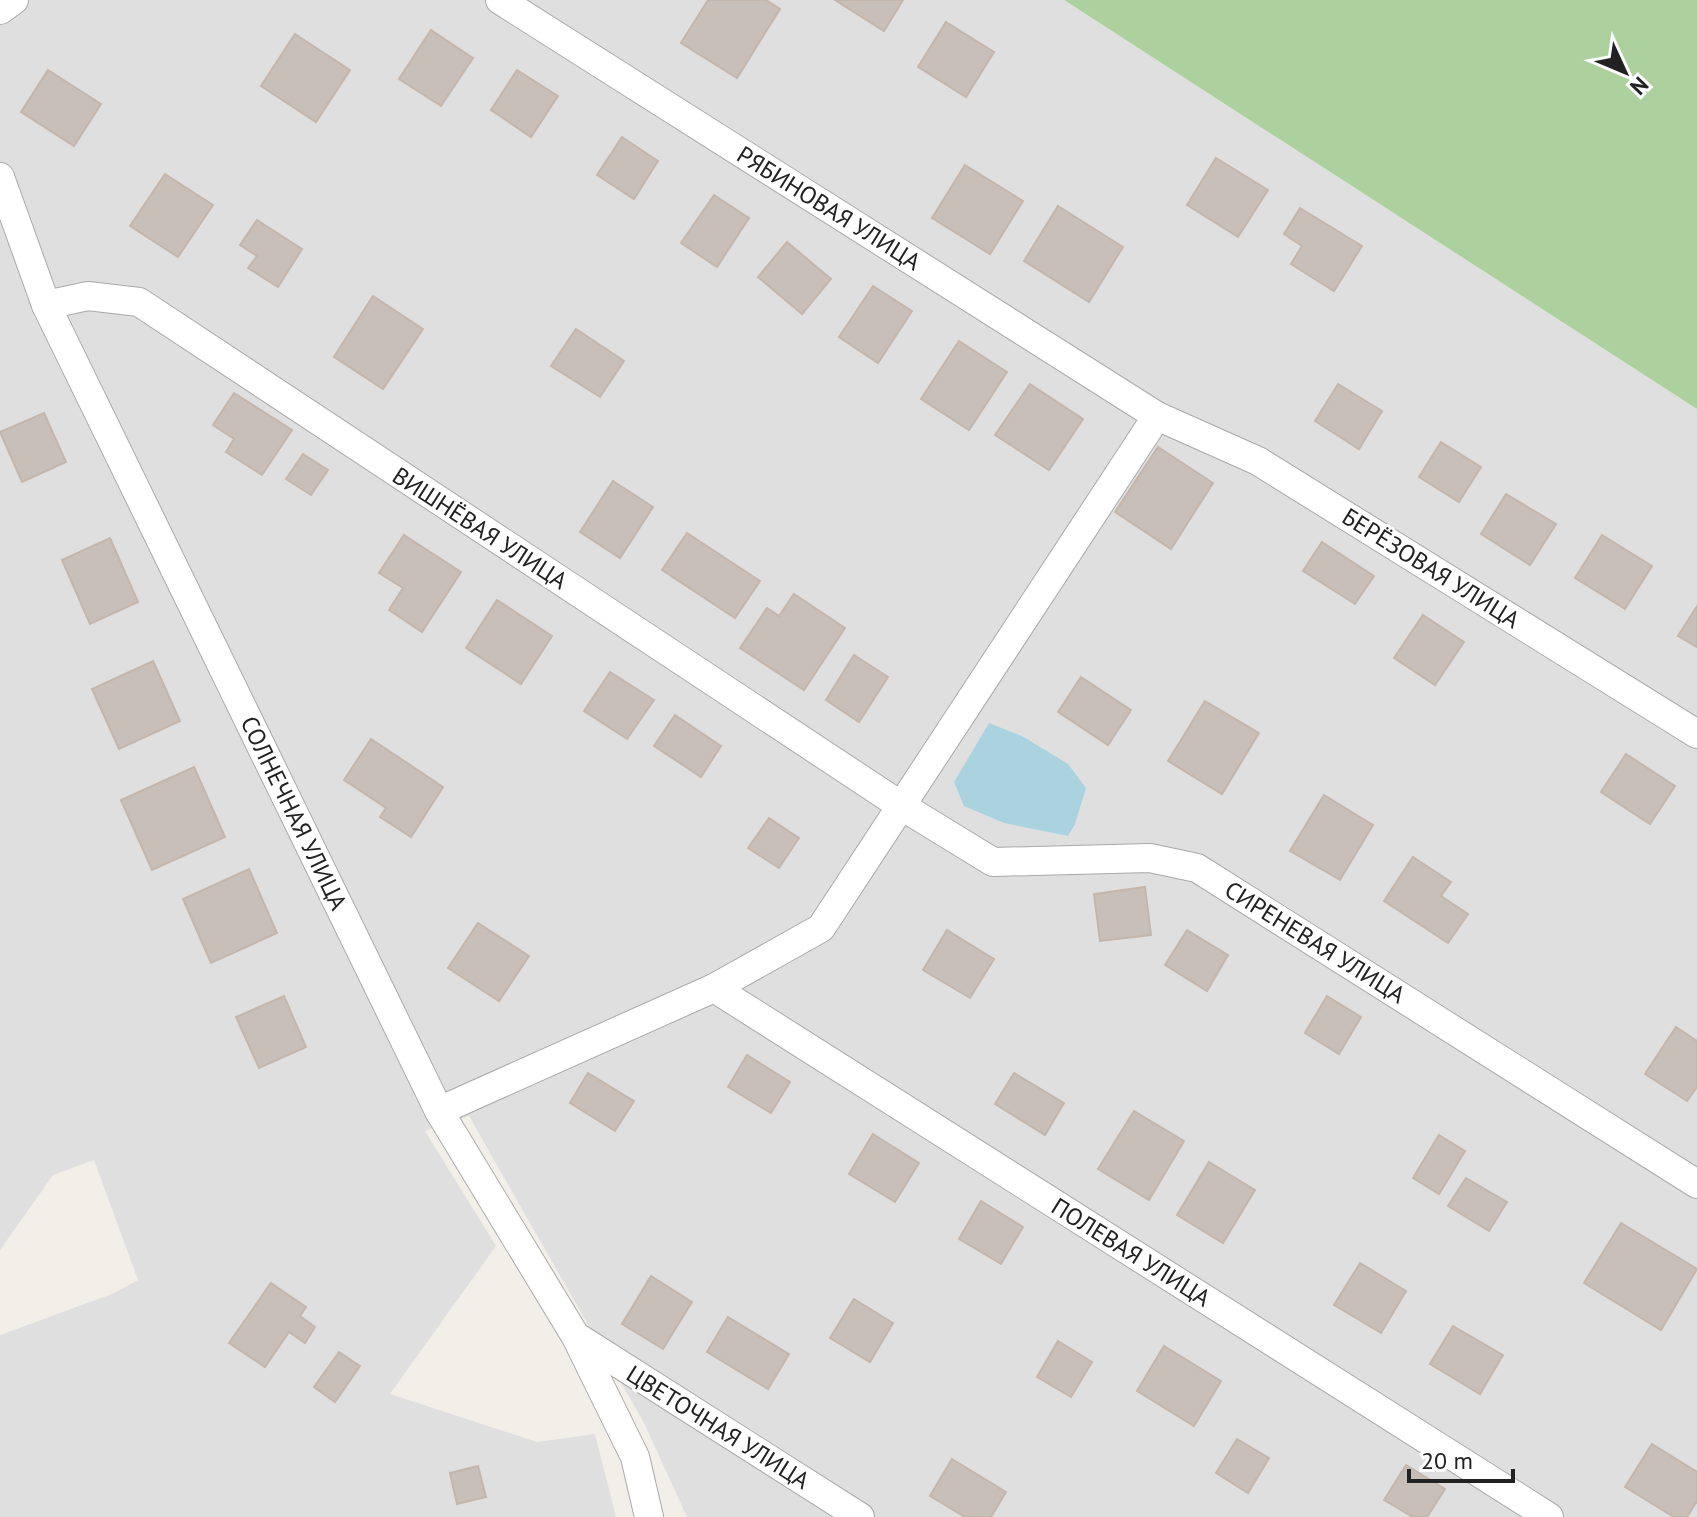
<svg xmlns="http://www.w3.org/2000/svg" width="1697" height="1517" font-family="'PT Sans',sans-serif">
<rect width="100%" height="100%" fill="#f2efe9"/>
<polygon fill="#e0dfdf" points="0,0 1064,0 1697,409 1697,1517 687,1517 644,1423 469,1116 425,1131 496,1246 390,1394 537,1442 595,1434 616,1517 0,1517 0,1335 112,1294 138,1280 94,1160 53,1175 0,1250"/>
<polygon fill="#add19e" points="1064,0 1697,0 1697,409"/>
<polygon fill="#aad3df" points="989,723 1022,736 1068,764 1086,788 1075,824 1068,836 1004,823 964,806 954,782"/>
<g fill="#c7bfb8" stroke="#c4b6ab" stroke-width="2">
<polygon points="708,0 766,0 780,9 737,78 681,43"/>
<polygon points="835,0 903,0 884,31"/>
<polygon points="946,22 994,52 966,97 918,67"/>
<polygon points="431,30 473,58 441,106 399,79"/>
<polygon points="295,34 350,70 316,122 261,86"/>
<polygon points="48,70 101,104 74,146 21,112"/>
<polygon points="517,70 558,96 531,137 491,110"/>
<polygon points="622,137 658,161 634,199 597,175"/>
<polygon points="1216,158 1268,190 1238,237 1187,205"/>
<polygon points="965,165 1023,201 990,254 932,218"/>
<polygon points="165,174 213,205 178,257 130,226"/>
<polygon points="714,195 749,218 717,267 681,243"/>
<polygon points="1058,206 1123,247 1089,302 1024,261"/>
<polygon points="1300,208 1362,246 1334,291 1291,264 1302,246 1284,234"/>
<polygon points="257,220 302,249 278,287 248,268 257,256 240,245"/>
<polygon points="787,242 831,279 802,314 758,277"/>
<polygon points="873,286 912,311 878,363 839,337"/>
<polygon points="373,296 423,329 383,389 334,357"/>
<polygon points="576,329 624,361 600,397 551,366"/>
<polygon points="959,341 1007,372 969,430 921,399"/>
<polygon points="1030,384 1083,419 1049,470 995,435"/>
<polygon points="1338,384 1382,411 1359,449 1315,421"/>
<polygon points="234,393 292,430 262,475 226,452 234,439 213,425"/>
<polygon points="44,413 66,462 22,482 0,432"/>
<polygon points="1441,442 1481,467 1459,502 1419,477"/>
<polygon points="1158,447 1213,483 1171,549 1115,512"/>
<polygon points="303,454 328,470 311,495 286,479"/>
<polygon points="613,481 653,507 620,558 580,532"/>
<polygon points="1506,494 1556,524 1530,565 1481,534"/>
<polygon points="687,533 760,581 735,618 662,570"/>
<polygon points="404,535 461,572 422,632 389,610 403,588 379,573"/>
<polygon points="1602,535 1652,566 1625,609 1575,578"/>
<polygon points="110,538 138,602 90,624 62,560"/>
<polygon points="1322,542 1374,576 1355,604 1303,571"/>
<polygon points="794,594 845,628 804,690 740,648 767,608 779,616"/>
<polygon points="497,600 552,636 521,684 466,648"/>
<polygon points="1697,606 1697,647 1678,636"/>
<polygon points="1423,615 1464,642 1435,685 1394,658"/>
<polygon points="854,655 888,677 859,722 826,700"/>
<polygon points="153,661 180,721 119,749 92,689"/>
<polygon points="610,672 654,700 627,739 584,711"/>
<polygon points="1081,677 1131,710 1108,745 1058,712"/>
<polygon points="1205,701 1259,733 1222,794 1168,761"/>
<polygon points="675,715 721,746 701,777 654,746"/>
<polygon points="371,739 443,787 411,837 380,817 386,808 344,780"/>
<polygon points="1626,754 1675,786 1650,824 1601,792"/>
<polygon points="194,767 225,837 152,870 121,800"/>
<polygon points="1324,795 1373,825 1340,880 1290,851"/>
<polygon points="769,818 799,838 779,868 748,848"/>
<polygon points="1413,857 1451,882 1441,896 1468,914 1448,943 1384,901"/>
<polygon points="249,869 277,933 211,963 183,899"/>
<polygon points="1145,887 1151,935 1100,941 1094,894"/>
<polygon points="478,923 529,956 499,1001 448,968"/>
<polygon points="947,930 994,959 970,998 923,970"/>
<polygon points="1187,930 1228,955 1207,991 1165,965"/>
<polygon points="284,996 306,1047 259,1068 236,1017"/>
<polygon points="1327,996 1361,1017 1339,1054 1305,1033"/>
<polygon points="1676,1027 1697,1041 1697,1087 1687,1101 1645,1074"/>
<polygon points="747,1055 790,1082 771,1113 728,1087"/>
<polygon points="588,1073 634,1101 615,1131 570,1103"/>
<polygon points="1014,1073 1064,1103 1045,1135 995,1104"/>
<polygon points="1134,1111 1184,1141 1149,1200 1098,1169"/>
<polygon points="873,1134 919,1163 895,1202 849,1174"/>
<polygon points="1439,1135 1465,1151 1439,1194 1413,1178"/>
<polygon points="1209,1162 1255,1190 1223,1243 1177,1215"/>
<polygon points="1466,1178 1507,1202 1489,1231 1448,1206"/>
<polygon points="981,1201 1023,1227 1001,1264 959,1239"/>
<polygon points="1621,1223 1697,1269 1661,1330 1584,1283"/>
<polygon points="1360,1263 1406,1291 1381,1333 1334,1305"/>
<polygon points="651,1276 692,1302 663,1349 622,1324"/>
<polygon points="271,1283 306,1307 300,1316 315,1327 305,1343 289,1332 265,1367 229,1343"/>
<polygon points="854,1299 893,1323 870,1362 830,1338"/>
<polygon points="728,1317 789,1354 768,1389 707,1352"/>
<polygon points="1453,1326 1503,1355 1480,1394 1430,1364"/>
<polygon points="1058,1341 1092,1362 1071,1397 1037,1377"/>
<polygon points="1164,1346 1221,1381 1194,1426 1137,1391"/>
<polygon points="339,1352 360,1366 335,1402 314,1387"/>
<polygon points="1237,1439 1269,1458 1248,1493 1216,1473"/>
<polygon points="1652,1444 1697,1472 1697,1501 1687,1517 1674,1517 1625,1487"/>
<polygon points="952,1459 1006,1492 991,1517 965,1517 930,1496"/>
<polygon points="1406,1465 1445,1489 1427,1517 1413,1517 1384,1500"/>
<polygon points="478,1466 486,1497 457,1504 450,1473"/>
</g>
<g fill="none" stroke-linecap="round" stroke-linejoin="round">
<defs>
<g id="minor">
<polyline points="500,0 1157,416 1258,461 1697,734"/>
<polyline points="0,10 14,0"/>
<polyline points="0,177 46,305 439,1111 576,1337 635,1457 649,1517"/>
<polyline points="46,305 88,296 139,302 900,805 993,862 1150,858 1197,868 1697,1184"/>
<polyline points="714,988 1549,1517"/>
<polyline points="439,1111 714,988 821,928 1157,416"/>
<polyline points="577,1337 860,1517"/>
</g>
</defs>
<use href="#minor" stroke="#a9a9a9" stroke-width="30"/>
<use href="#minor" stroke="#fff" stroke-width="28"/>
</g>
<g text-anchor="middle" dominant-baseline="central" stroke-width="6" stroke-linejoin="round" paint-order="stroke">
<g font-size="24" fill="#222" stroke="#fff">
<text transform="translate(829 208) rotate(32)">РЯБИНОВАЯ УЛИЦА</text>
<text transform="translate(480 528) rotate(33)">ВИШНЁВАЯ УЛИЦА</text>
<text transform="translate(1431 568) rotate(32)">БЕРЁЗОВАЯ УЛИЦА</text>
<text transform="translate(294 813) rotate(64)">СОЛНЕЧНАЯ УЛИЦА</text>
<text transform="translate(1315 942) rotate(32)">СИРЕНЕВАЯ УЛИЦА</text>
<text transform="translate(1131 1252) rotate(32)">ПОЛЕВАЯ УЛИЦА</text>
<text transform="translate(718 1427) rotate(32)">ЦВЕТОЧНАЯ УЛИЦА</text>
</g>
</g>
<g transform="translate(1625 72) rotate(134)" stroke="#ffffff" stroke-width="6" paint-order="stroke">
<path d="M0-6L14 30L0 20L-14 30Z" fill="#222222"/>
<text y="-12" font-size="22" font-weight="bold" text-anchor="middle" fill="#222222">N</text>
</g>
<path d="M1409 1469v12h104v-12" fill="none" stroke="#222222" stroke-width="4"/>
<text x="1421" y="1469" font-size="24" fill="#222222" stroke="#ffffff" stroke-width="6" paint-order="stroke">20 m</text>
</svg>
